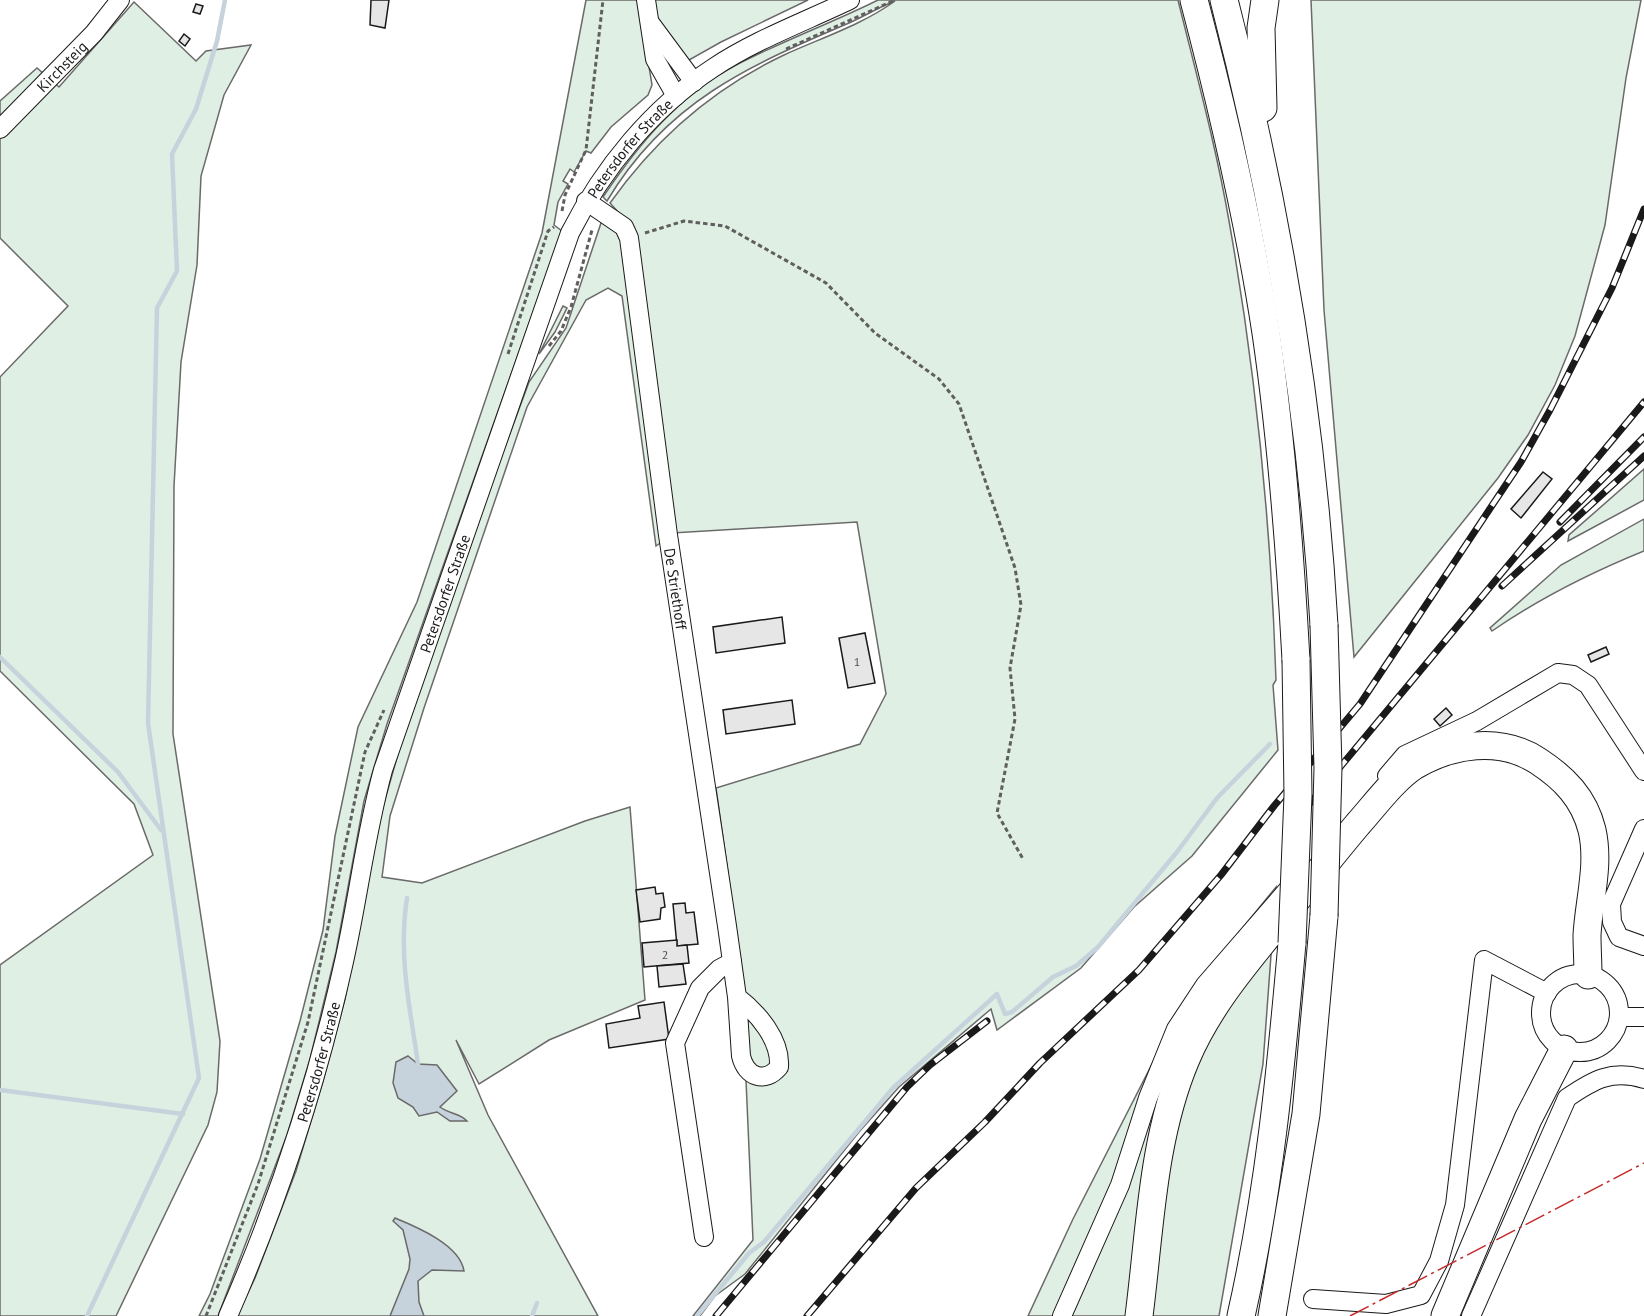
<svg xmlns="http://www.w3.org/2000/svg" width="1644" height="1316" font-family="'PT Sans',sans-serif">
<rect width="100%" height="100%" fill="#fff"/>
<g fill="#e0efe3" stroke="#6a6a6a" stroke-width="1.5">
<polygon points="586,0 638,0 652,85 648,95 611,127 591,153 586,151 574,172 570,169 563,181 568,184 558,202 554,225 562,231 387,724 364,801 336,952 310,1059 287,1135 218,1316 199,1316 210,1294 260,1159 300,1021 323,930 335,836 358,727 417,602 542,233"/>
<polygon points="646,0 808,0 721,42 682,64"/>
<path d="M878,0H1178C1196,73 1216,146 1229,221C1256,373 1271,525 1276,680L1273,685L1278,750L1192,856L1134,907L1081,968L997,1030L991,1009L899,1087L859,1132L745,1274L715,1296L700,1316H693L753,1240L741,966L716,788L860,744L886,694L857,522L672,533L629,224L610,203C656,138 712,89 784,55C821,38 862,25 895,1C879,7 865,16 849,23C748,66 666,102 607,201L603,197C638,145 679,95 736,65C782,41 832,23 878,0Z"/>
<polygon points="1311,0 1641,0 1626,78 1605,225 1575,336 1555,385 1528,435 1498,478 1354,657 1324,310"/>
<polygon points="134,2 196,61 206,51 251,45 224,95 201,176 197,265 181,362 174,486 173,734 220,1041 217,1092 208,1125 116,1316 0,1316 0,965 153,855 134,804 0,671 0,377 68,306 0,238 0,101 37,68 59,87"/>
<polygon points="605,222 618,233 623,243 663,541 656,546 622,296 608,288 586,300 527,407 424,708 390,816 382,877 422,883 585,821 630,807 645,1000 549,1040 479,1084 456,1040 488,1115 598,1316 237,1316 255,1278 296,1171 323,1081 345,999 375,835 400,747 485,501 529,382 566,328 601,223"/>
<polygon points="563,306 567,308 555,332 539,354"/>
<polygon points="1644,469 1644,500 1568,541 1569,535"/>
<path d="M1644,519V551C1590,573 1540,598 1492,631L1490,628L1561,565Z"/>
<polygon points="1276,887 1263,1064 1219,1316 1028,1316 1073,1219 1173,1023 1210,968"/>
</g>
<g fill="#c6d2dc" stroke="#6a6a6a" stroke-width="1.5">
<path d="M408,1056L418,1064L437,1065L457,1091L440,1107C449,1114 460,1113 467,1121H450L437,1112L419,1116L413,1107L398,1098L393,1083L396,1062Z"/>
<path d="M395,1218C417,1227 460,1245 464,1271L432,1270L418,1281L419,1302L424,1316H390L409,1269L410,1259L403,1230L393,1221Z"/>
</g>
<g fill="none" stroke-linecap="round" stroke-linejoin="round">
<g stroke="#c6d2dc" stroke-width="4.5">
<polyline points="0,657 118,772 161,830"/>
<path d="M407,898C398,955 410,1008 418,1064"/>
<polyline points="0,1090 183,1114"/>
<polyline points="87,1316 199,1078 148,723 157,308 177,271 172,154 196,109 217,41 225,0"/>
<polyline points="532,1316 537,1303"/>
<polyline points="697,1316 749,1253 764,1242 893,1088 997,994 1005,1014 1012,1012 1053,977 1076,966 1098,947 1177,852 1217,798 1270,744"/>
</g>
</g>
<g fill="#e6e6e6" stroke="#1a1a1a" stroke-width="1.5">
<polygon points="371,0 389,0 385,28 370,25"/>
<polygon points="196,4 203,6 200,14 193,12"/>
<polygon points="184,34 190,39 185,46 179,41"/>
<polygon points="1543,472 1552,479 1521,518 1511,509"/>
<polygon points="782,617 785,643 716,653 713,627"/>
<polygon points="865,633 875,683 848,688 839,638"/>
<polygon points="1606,647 1609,654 1591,662 1588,655"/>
<polygon points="792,700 795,724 726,734 723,710"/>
<polygon points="1446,708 1452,715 1440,726 1434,719"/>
<polygon points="655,887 656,894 663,893 665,907 661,908 660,919 640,922 636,890"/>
<polygon points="685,903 686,913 694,912 698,944 677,946 673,904"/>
<polygon points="677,940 677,946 687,945 689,963 644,967 642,943"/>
<polygon points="683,964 686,984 659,987 657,966"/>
<polygon points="664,1002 669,1039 609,1048 606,1024 640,1018 638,1006"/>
</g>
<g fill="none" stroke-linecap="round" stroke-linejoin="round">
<defs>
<g id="minor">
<polyline points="646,0 655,59 676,96"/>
<polyline points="651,24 694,82"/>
<path id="s1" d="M0,129L94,33L120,0"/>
<path id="s2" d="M586,201L624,227L629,238L668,535L727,926L737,997L741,1056C746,1077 765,1084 779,1067C781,1040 758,1013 737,997"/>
<polyline points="1387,776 1405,755 1477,721 1558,673 1573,675 1588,685 1644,771"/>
<polyline points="1644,829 1611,904 1612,922 1619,937 1644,946"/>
<circle cx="1580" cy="1013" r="39"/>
<polyline points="1619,1017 1644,1017"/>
<polyline points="704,1237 675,1043 700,988 719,969 732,962"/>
<polyline points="1313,1299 1386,1304 1421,1295 1439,1261 1455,1205 1484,960 1547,993"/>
<path id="s3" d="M228,1316C278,1202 316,1087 343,966C358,901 365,835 383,770L570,233C603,168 652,108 713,68C755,40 804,22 850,0"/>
<polyline points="1062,1316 1120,1185 1148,1098 1176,1029 1205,985 1296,880"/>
<path d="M1471,1316L1567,1098C1593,1080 1612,1069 1644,1079"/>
</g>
<g id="highway">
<path d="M1194,0C1223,110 1249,221 1266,333C1282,442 1290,550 1296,660"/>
<path d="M1224,0C1277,206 1312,413 1324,625"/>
<polyline points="1263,108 1261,28 1265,0"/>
<path d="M1139,1316C1150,1231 1152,1139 1186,1059C1208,1007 1244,965 1279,922C1305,889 1331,856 1358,824C1375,805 1393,780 1414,766C1451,744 1500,736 1538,761C1564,778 1584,798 1592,830C1600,865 1589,900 1587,935C1587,948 1588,962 1588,975"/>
<path d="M1241,1316C1269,1193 1281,1068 1292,943"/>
<polyline points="1272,1316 1306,1114 1324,916"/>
<polyline points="1445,1316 1528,1119 1564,1049"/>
</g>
</defs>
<use href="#minor" stroke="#1a1a1a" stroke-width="20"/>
<use href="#highway" stroke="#1a1a1a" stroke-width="29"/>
<g stroke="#5f5f5f" stroke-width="3" stroke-dasharray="4.5 3" stroke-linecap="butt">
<polyline points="786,49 895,0"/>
<polyline points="562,211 565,195 586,150 603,0"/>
<polyline points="645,233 684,221 725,226 826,283 875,333 939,379 959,404 1015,568 1021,605 1010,668 1015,719 997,813 1023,859"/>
<polyline points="549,346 561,331 571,307 592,230"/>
<polyline points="508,354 548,231 554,227"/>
<polyline points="206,1316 258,1184 308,1022 365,752 384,710"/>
</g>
<use href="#minor" stroke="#fff" stroke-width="18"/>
<use href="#highway" stroke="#fff" stroke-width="27"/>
<defs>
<g id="rail">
<polyline points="1560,522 1644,437"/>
<polyline points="1502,586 1644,456"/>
<polyline points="1301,814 1644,402"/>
<polyline points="716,1316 907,1087 930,1065 987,1021"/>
<polyline points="807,1316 916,1188 985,1122 1040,1063 1139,970 1221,875 1274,806 1360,704 1521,462 1550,410 1612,288 1644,209"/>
</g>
</defs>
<use href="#rail" stroke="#1a1a1a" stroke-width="7"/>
<use href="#rail" stroke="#fff" stroke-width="4.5" stroke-dasharray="14" stroke-linecap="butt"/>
<defs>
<g id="highway-bridge">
<polyline points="1324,625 1328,768 1324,916"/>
<polyline points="1292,943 1298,795 1296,660"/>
</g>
</defs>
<use href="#highway-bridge" stroke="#1a1a1a" stroke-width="29" stroke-linecap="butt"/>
<use href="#highway-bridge" stroke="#fff" stroke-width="27"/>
<polyline stroke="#c62828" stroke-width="1.5" stroke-dasharray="21 4.5 3 4.5" stroke-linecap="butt" points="1350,1316 1644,1163"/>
</g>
<g text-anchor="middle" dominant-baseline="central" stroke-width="4.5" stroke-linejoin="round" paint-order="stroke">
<g font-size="12" fill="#4d4d4d">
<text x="857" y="661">1</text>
<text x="665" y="954">2</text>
</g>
<g font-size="15" fill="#1a1a1a" stroke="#fff">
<text stroke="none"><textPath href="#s1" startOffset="88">Kirchsteig</textPath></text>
<text stroke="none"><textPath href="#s3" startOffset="1242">Petersdorfer Straße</textPath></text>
<text stroke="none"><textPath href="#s2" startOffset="412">De Striethoff</textPath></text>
<text stroke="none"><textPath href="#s3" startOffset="756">Petersdorfer Straße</textPath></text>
<text stroke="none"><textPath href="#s3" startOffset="270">Petersdorfer Straße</textPath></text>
</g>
</g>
</svg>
